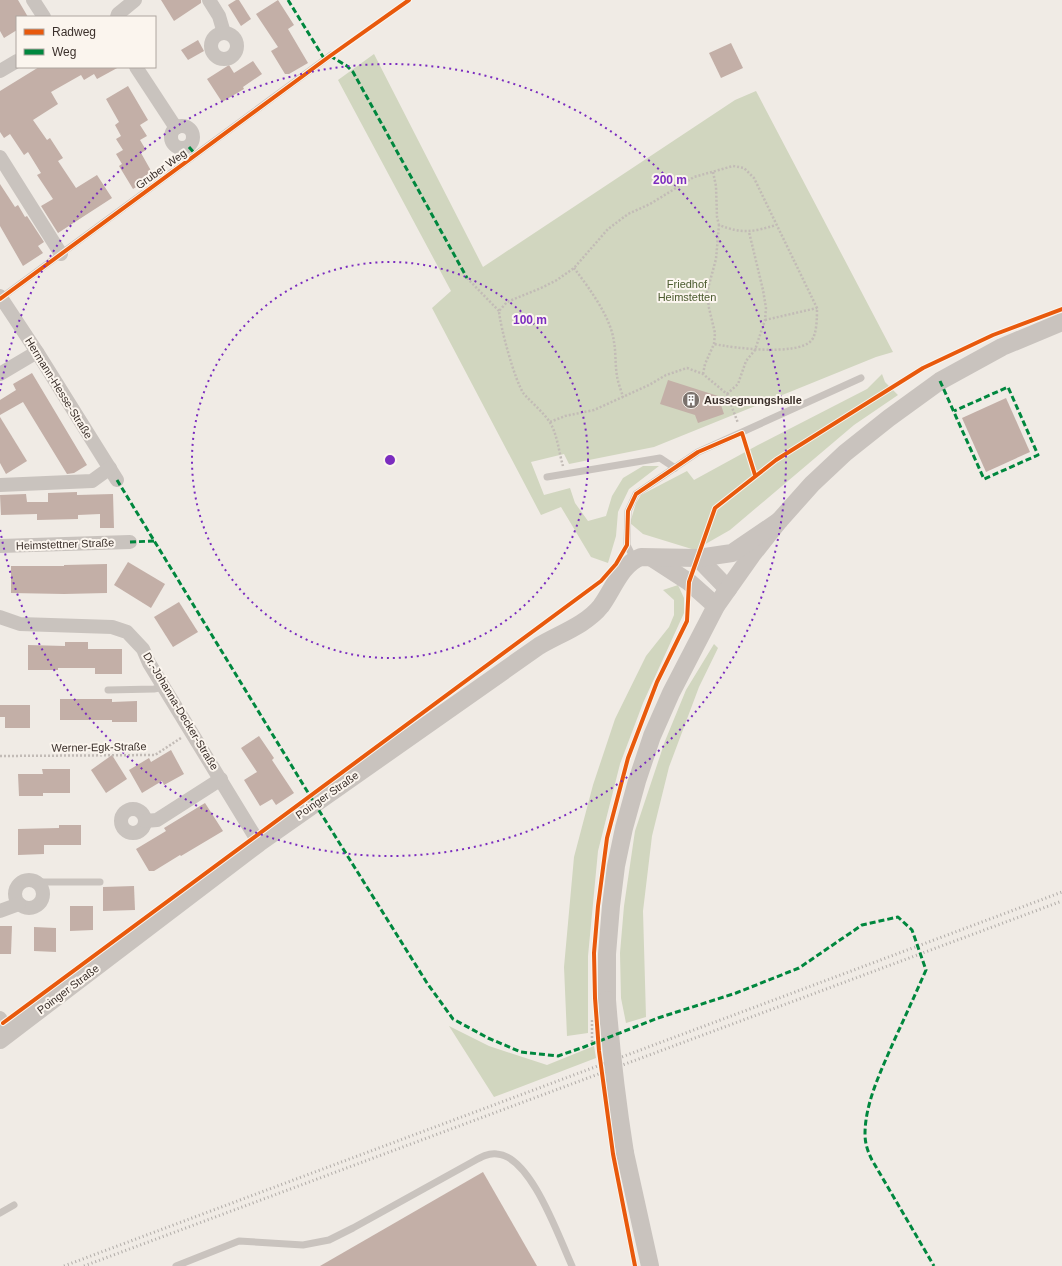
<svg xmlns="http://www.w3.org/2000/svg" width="1062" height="1266" font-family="Helvetica,sans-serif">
<rect width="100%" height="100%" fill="#f0ebe5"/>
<g fill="#d1d6bf">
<polygon points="374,54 483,267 735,100 756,91 893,352 876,357 654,447 569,464 564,454 531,462 544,495 570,488 575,503 588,521 606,516 612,496 623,478 643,466 659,466 629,489 618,512 616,536 608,563 591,557 561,507 541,515 432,308 451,291 338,80"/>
<polygon points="882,374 885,382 898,395 854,425 730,530 695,550 643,534 630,523 636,503 641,495 687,471 694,480 758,445 867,389"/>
<polygon points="678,585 684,598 684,613 643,703 620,764 598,851 588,956 588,1033 567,1036 564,967 574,857 593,785 615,719 646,656 669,627 674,615 674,600 663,590"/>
<polygon points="714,644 718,648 699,687 669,767 652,836 643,911 646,1017 626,1023 621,998 620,953 624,906 635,831 665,741 686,690"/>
<polygon points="449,1026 489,1046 547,1065 594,1046 596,1058 494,1097"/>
</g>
<g fill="#c3afa7">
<polygon points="0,0 18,0 28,17 17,17 17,30 4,38 0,31"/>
<polygon points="161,0 201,0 201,3 174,21"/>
<polygon points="236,0 239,0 251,19 241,26 228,5"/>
<polygon points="278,0 294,25 288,29 308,63 289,74 285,74 271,51 278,47 256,14"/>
<polygon points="198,40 204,51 188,60 181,50"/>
<polygon points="731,43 743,68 721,78 709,53"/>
<polygon points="253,61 262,74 243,87 244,89 222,102 207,79 229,65 234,73"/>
<polygon points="39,67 119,67 97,79 94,74 84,80 81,75 51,92 58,104 33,120 47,140 50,138 63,158 58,161 76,188 97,175 112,198 58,233 41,206 53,199 37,175 41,173 28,152 24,155 10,134 4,138 0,132 0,91"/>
<polygon points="128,86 148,120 140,125 147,136 140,140 146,150 141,153 154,176 133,189 119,166 122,164 116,154 123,150 116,139 121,136 115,125 119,122 106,99"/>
<polygon points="0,184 15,207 18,205 25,217 27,216 44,242 38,246 43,253 23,266 0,226"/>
<polygon points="32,373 87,465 74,473 67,474 23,402 0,415 0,400 16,390 13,384"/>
<polygon points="668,380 718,396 724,414 698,423 695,415 660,404"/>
<polygon points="1006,398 1030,452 986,472 962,418"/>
<polygon points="0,417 27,461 6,474 0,463"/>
<polygon points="77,492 77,495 113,494 114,528 100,528 100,514 78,515 78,519 37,520 37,514 1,515 0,495 26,494 27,502 48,502 48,493"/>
<polygon points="128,562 165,584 151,608 114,585"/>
<polygon points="107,564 107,593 64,594 11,593 11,566 64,566 64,565"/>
<polygon points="179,602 198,632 173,647 154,617"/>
<polygon points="65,642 88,642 88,649 122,649 122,674 95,674 95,668 58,668 58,670 28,670 28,645 65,646"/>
<polygon points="60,699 112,699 112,702 137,701 137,722 112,722 112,720 60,720"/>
<polygon points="0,705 30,705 30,728 5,728 5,717 0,717"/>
<polygon points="259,736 274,758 272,760 294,793 276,805 272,799 260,806 244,780 257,772 241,748"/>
<polygon points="171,750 184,774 164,785 162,781 142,793 129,770 149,758 151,762"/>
<polygon points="112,755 127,779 106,793 91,770"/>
<polygon points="42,769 70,769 70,793 43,793 43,796 19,796 18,774 43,774"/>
<polygon points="205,803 223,831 181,856 180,855 154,871 149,871 136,849 166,831 164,828"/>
<polygon points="59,825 81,825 81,845 44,845 44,854 18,855 18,829 59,828"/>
<polygon points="134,886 135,910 103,911 103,887"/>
<polygon points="70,906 93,906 93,930 70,931"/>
<polygon points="0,926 12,926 11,954 0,954"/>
<polygon points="34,927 56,928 56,952 34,951"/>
<polygon points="483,1172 537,1266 320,1266"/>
</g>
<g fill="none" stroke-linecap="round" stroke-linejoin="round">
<g stroke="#c2bbb6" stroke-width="2.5" stroke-dasharray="2 2" stroke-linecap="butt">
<path d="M713,172L716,186L717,217L719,225C742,234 753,232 776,225"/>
<path d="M574,268C589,288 611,317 614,342C616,353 615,364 617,376C618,383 621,390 623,397"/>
<polyline points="467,278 499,311"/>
<polyline points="765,320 817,308"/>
<polyline points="703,374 705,364 714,344 715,333 709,308 707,292 716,259 719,225"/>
<polyline points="727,394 738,384 746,361 755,350 765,320 766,308 763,290 749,232"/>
<polyline points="550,422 565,416 594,410 649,385 666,375 687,368 703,374 727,394 738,423"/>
<path d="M563,466C559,453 557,432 549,421C542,411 532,403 524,394C515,382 500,326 499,311L507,302L541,288L557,280L574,268L608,229L628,214L650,204L694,177L733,166L744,168L754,178L817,308C817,317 817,335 811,341C796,356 734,348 714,344"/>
<polyline points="0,756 155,755 181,738"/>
<polyline points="592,1020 592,1044"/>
</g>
<g stroke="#c9c3be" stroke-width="7">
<polyline points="1,298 331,55"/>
<polyline points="547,477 660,458 675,468"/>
<polyline points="634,559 627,545 628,511 636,494 698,452 861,378"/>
<polyline points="108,690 154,689 164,687"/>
<polyline points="36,882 100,882"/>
<polyline points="0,1213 14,1205"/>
<path d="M176,1266L239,1241L303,1245L329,1240L353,1228L474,1161C481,1157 488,1153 497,1154C531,1156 559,1238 572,1266"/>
</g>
<g stroke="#c9c3be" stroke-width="14">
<polyline points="33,0 44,17"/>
<polyline points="209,0 219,16 224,33"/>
<polyline points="117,17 118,14 135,0"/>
<circle cx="224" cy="46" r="13"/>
<polyline points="136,67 176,128"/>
<polyline points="0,71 17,61"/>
<circle cx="182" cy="137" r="11"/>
<polyline points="0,157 61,254"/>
<polyline points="0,296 37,352 117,480"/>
<polyline points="0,374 37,352"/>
<polyline points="0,485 92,481 110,468"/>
<polyline points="0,546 130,542"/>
<polyline points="0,617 20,624 112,627 127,632 143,649 149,663 259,843"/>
<circle cx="133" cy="821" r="12"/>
<polyline points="145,821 157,820 221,779"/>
<circle cx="29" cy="894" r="14"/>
<polyline points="0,911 19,904"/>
<polyline points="0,1018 9,1033"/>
</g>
<g stroke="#c9c3be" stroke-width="18">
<polyline points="652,558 689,582 716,606"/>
<polyline points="698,558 728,589"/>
<polyline points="607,1000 607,954 611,906 616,866 624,828 637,781 652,736 671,693 716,606 752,555 779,521 812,484 845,453 889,418 940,381 1002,347 1062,322"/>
<path d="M0,1040L259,843L539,646C559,634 586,625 601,606C613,590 621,564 641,557L698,558L732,553L779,521"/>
<polyline points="625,1153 650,1266"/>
</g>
<g stroke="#b1aca8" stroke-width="3" stroke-dasharray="1 3" stroke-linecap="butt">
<polyline points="64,1266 1062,892"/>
<polyline points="84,1266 1062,901"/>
</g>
<path stroke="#c9c3be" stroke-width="18" d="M607,1000C611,1051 617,1102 625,1153"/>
<g stroke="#00873e" stroke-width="3" stroke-dasharray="6 3" stroke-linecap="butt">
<polyline points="288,0 325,60"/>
<polyline points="330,56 347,66 353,72 467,278"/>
<polyline points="189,147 196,155"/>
<polyline points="940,381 984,479 1038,455 1008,387 954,411"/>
<path d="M117,480L315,804L427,983L453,1019L488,1038L521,1052L558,1056L584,1047L658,1018L736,993L799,968L862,925L898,917L912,930L926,970C915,995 904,1019 893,1043C881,1071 865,1103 865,1134C865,1144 868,1152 872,1160L934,1266"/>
<polyline points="130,542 154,541"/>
</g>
<defs>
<g id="cycleway">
<polyline points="0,299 330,56 409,0"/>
<polyline points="3,1023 601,581 616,564 627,545 628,511 636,494 698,452 742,433 755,475"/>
<polyline points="635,1266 613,1154 599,1051 595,998 594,953 598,906 607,838 628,758 657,682 687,621 689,582 715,508 776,460 923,368 993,335 1062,309"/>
</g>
</defs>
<use href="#cycleway" stroke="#fbf5ee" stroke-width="6"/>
<use href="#cycleway" stroke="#e8590c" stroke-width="4"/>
</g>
<g fill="none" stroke="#7b2cbf" stroke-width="2" stroke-dasharray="2 4">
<circle cx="390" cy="460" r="198"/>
<path d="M0 391A396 396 0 1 1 0 529"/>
</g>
<defs>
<symbol id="building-disc" viewBox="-11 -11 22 22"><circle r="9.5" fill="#7a716c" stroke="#fbf5ee"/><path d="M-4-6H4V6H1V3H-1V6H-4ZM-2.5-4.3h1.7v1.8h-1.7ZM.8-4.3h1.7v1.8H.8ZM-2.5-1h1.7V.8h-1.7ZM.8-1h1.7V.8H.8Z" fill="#fff"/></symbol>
</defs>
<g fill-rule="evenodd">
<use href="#building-disc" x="681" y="390" width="20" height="20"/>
</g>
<g text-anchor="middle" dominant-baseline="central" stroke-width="4" stroke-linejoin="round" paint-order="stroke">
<g font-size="11" fill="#3b302b" stroke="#fbf5ee">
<text transform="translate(161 169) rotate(-36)">Gruber Weg</text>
<text transform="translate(59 388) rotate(58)">Hermann-Hesse-Straße</text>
<text transform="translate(65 544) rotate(-2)">Heimstettner Straße</text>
<text transform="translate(181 711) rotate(59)">Dr.-Johanna-Decker-Straße</text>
<text transform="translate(99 747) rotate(-1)">Werner-Egk-Straße</text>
<text transform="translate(327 795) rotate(-35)">Poinger Straße</text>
<text transform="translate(68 989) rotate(-37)">Poinger Straße</text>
</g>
<g font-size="11" fill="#4a5a2e" stroke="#fbf5ee">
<text x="687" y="284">Friedhof<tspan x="687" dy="13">Heimstetten</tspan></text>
</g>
<g font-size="11" font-weight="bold" fill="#3b302b" stroke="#fbf5ee" text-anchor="start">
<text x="704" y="400">Aussegnungshalle</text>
</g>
</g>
<circle cx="390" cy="460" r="6" fill="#7b2cbf" stroke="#fbf5ee" stroke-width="2"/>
<g font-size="12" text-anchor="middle" font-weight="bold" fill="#7b2cbf" stroke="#fbf5ee" stroke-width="4" stroke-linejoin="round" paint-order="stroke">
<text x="670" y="184">200 m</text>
<text x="530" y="324">100 m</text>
</g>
<rect x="16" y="16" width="140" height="52" fill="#fbf5ee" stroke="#aea6a0"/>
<rect x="24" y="29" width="20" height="6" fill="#e8590c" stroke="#aea6a0"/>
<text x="52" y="36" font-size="12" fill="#3b302b">Radweg</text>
<rect x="24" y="49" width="20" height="6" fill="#00873e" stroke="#aea6a0"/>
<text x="52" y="56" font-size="12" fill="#3b302b">Weg</text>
</svg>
